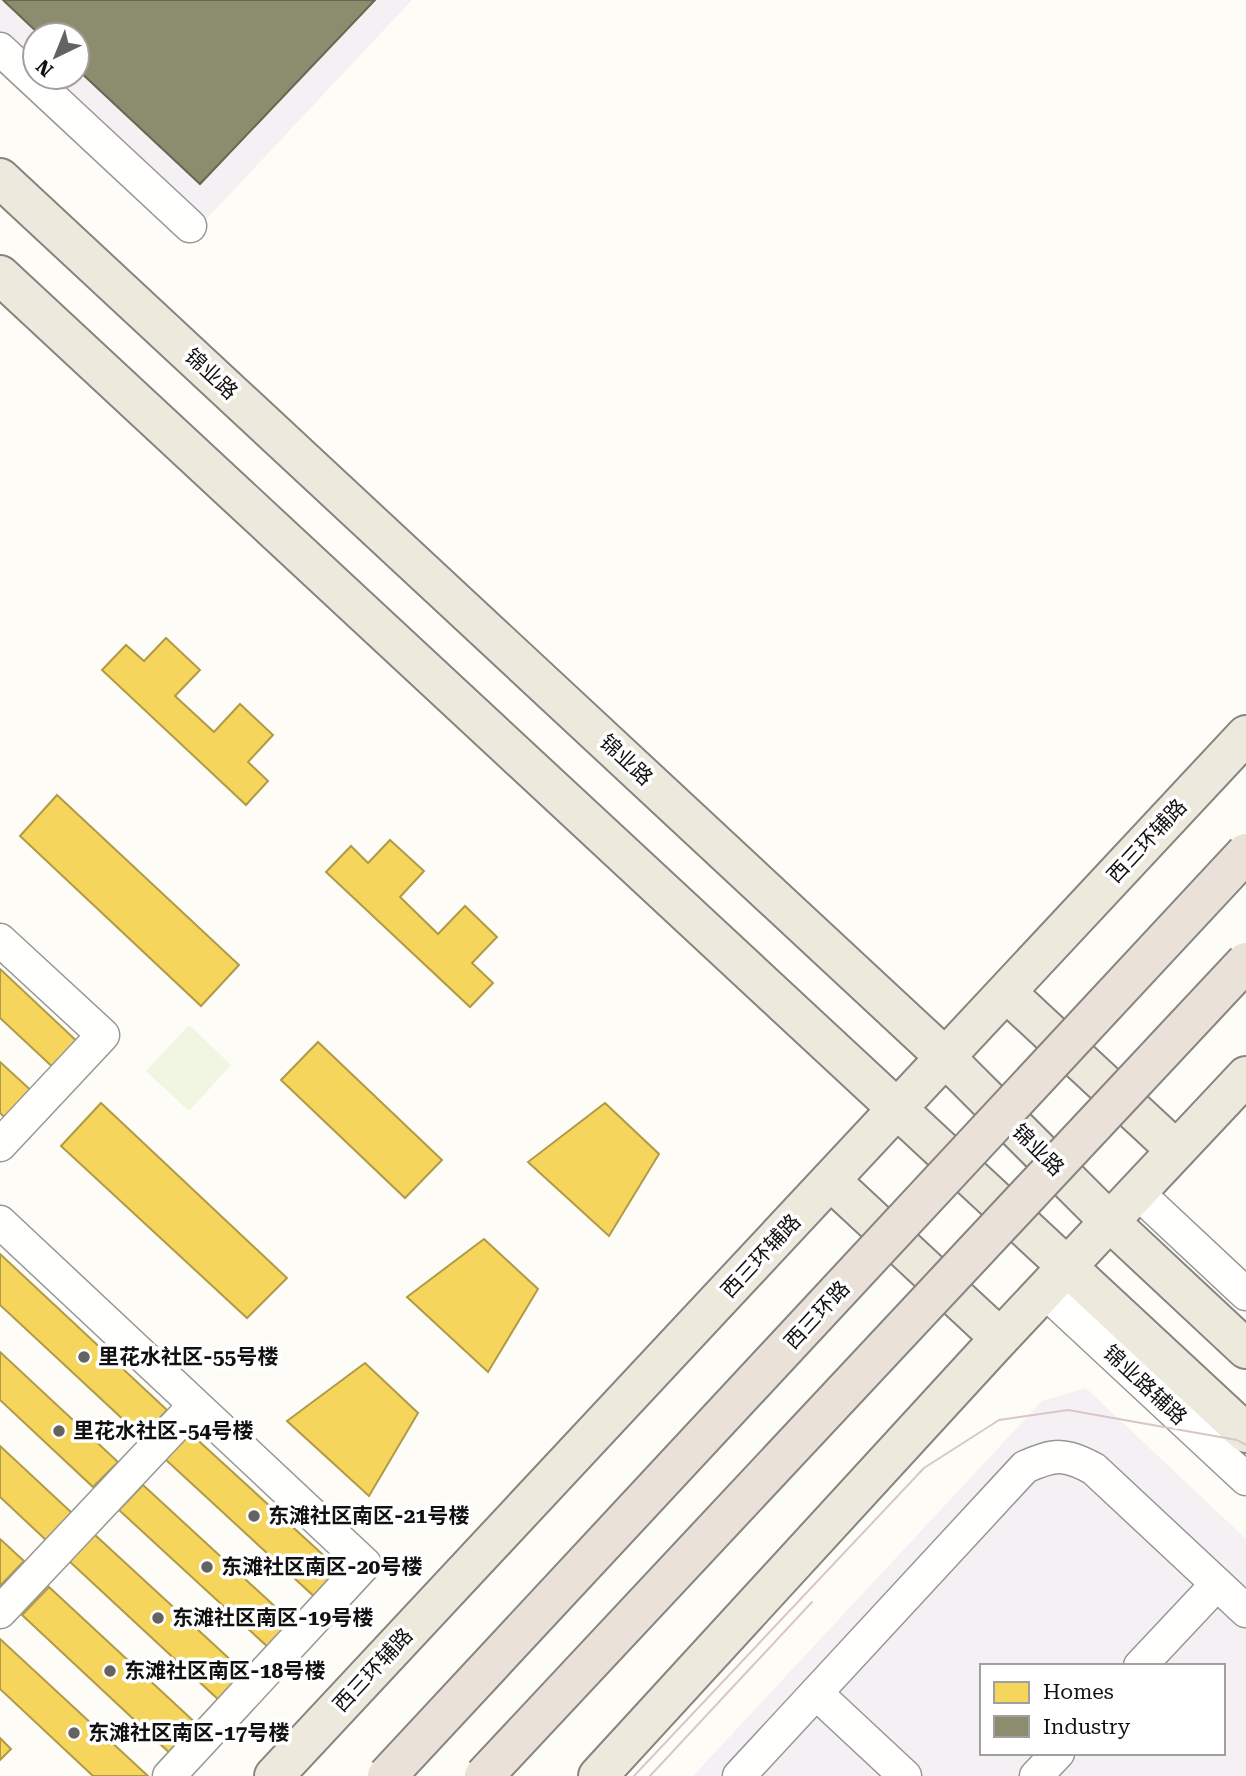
<svg xmlns="http://www.w3.org/2000/svg" width="1246" height="1776" font-family="'Roboto Serif','Noto Sans SC',serif">
<rect width="100%" height="100%" fill="#fdfcf7"/>
<g fill="#f5f0f3" fill-rule="evenodd">
<path d="M0,0H412L183,244L0,73ZM35,35H77V77H35Z"/>
<path d="M1086,1388L1246,1539V1776H693L1042,1401ZM982,1666H1223V1753H982Z"/>
</g>
<polygon fill="#f0f6e1" points="189,1025 231,1065 189,1111 146,1071"/>
<g fill="#f6d55c" stroke="#b19a46" stroke-width="2">
<polygon points="166,638 200,670 175,696 214,732 240,704 273,735 248,762 268,781 246,805 102,670 126,645 144,661"/>
<polygon points="57,795 239,965 201,1006 20,836"/>
<polygon points="390,840 424,871 400,897 438,934 465,906 497,937 472,963 493,983 470,1007 326,872 351,846 368,863"/>
<polygon points="0,969 82,1046 58,1072 0,1018"/>
<polygon points="318,1042 442,1160 405,1198 281,1080"/>
<polygon points="0,1062 35,1094 10,1122 0,1113"/>
<polygon points="101,1103 287,1278 247,1318 61,1146"/>
<polygon points="605,1103 659,1154 609,1236 528,1162"/>
<polygon points="484,1239 538,1289 488,1372 407,1297"/>
<polygon points="0,1254 167,1410 142,1437 0,1305"/>
<polygon points="0,1352 118,1462 93,1487 0,1400"/>
<polygon points="365,1363 418,1413 369,1496 287,1421"/>
<polygon points="190,1433 344,1574 318,1600 165,1459"/>
<polygon points="0,1446 72,1513 46,1540 0,1497"/>
<polygon points="143,1485 294,1624 270,1649 119,1510"/>
<polygon points="94,1534 247,1675 221,1702 69,1561"/>
<polygon points="0,1539 24,1561 0,1586"/>
<polygon points="49,1587 200,1727 173,1756 22,1615"/>
<polygon points="0,1639 148,1776 93,1776 0,1689"/>
<polygon points="0,1738 11,1749 0,1760"/>
</g>
<polygon fill="#8c8c6e" stroke="#676752" stroke-width="2" points="3,0 375,0 200,184 77,69 77,35 40,35"/>
<g fill="none" stroke-linecap="round" stroke-linejoin="round">
<defs>
<g id="minor">
<polyline points="0,49 190,226"/>
<polyline points="0,940 103,1035 0,1145"/>
<polyline points="1137,1192 1246,1294"/>
<polyline points="0,1222 365,1564 169,1776"/>
<polyline points="1044,1291 1246,1479"/>
<polyline points="0,1612 194,1406"/>
<polyline points="1140,1666 1217,1584"/>
<polyline points="816,1693 905,1776"/>
<path d="M739,1776L1025,1467C1055,1454 1065,1453 1094,1469L1246,1611"/>
<polyline points="1036,1776 1058,1753"/>
</g>
<g id="major">
<polyline points="0,178 946,1058 1109,1221 1246,1349"/>
<polyline points="0,275 1246,1433"/>
<polyline points="1007,993 1176,1150"/>
<polyline points="831,1181 1000,1338"/>
<polyline points="274,1776 1246,735"/>
<polyline points="598,1776 1000,1338 1246,1076"/>
</g>
</defs>
<use href="#minor" stroke="#979795" stroke-width="35"/>
<use href="#major" stroke="#858482" stroke-width="42"/>
<use href="#minor" stroke="#fffffe" stroke-width="32"/>
<use href="#major" stroke="#ede9dc" stroke-width="38"/>
<g stroke="#d9c6c7" stroke-width="2">
<polyline points="634,1776 924,1468 999,1420 1068,1410 1237,1440 1246,1445"/>
<polyline points="650,1776 812,1602"/>
</g>
<defs>
<g id="highway-bridge">
<polyline points="387,1776 1246,853"/>
<polyline points="484,1776 1246,962"/>
</g>
</defs>
<use href="#highway-bridge" stroke="#858482" stroke-width="42" stroke-linecap="butt"/>
<use href="#highway-bridge" stroke="#eae1d8" stroke-width="38"/>
</g>
<g fill="#646362" stroke="#fff" stroke-width="2.5">
<circle cx="84" cy="1357" r="7"/>
<circle cx="59" cy="1431" r="7"/>
<circle cx="254" cy="1516" r="7"/>
<circle cx="207" cy="1567" r="7"/>
<circle cx="158" cy="1618" r="7"/>
<circle cx="110" cy="1671" r="7"/>
<circle cx="74" cy="1733" r="7"/>
</g>
<g text-anchor="middle" dominant-baseline="central" stroke-width="7" stroke-linejoin="round" paint-order="stroke">
<g font-size="21" fill="#111" stroke="#fff">
<text transform="translate(211 374) rotate(43)">锦业路</text>
<text transform="translate(626 760) rotate(43)">锦业路</text>
<text transform="translate(1147 841) rotate(-47)">西三环辅路</text>
<text transform="translate(1038 1150) rotate(45)">锦业路</text>
<text transform="translate(761 1256) rotate(-47)">西三环辅路</text>
<text transform="translate(817 1315) rotate(-47)">西三环路</text>
<text transform="translate(1145 1385) rotate(43)">锦业路辅路</text>
<text transform="translate(373 1670) rotate(-47)">西三环辅路</text>
</g>
<g font-size="21" font-weight="bold" fill="#111" stroke="#fff" text-anchor="start">
<text x="98" y="1357">里花水社区-55号楼</text>
<text x="73" y="1431">里花水社区-54号楼</text>
<text x="268" y="1516">东滩社区南区-21号楼</text>
<text x="221" y="1567">东滩社区南区-20号楼</text>
<text x="172" y="1618">东滩社区南区-19号楼</text>
<text x="124" y="1671">东滩社区南区-18号楼</text>
<text x="88" y="1733">东滩社区南区-17号楼</text>
</g>
</g>
<rect x="980" y="1664" width="245" height="91" fill="#ffffff" stroke="#a0a0a0" stroke-width="2"/>
<rect x="994" y="1682" width="35" height="21" fill="#f6d55c" stroke="#a0a0a0" stroke-width="2"/>
<text x="1043" y="1699" font-size="21" fill="#111111">Homes</text>
<rect x="994" y="1716" width="35" height="21" fill="#8c8c6e" stroke="#a0a0a0" stroke-width="2"/>
<text x="1043" y="1734" font-size="21" fill="#111111">Industry</text>
<g transform="translate(56 56) rotate(223)"><circle r="33" fill="#ffffff" stroke="#a0a0a0" stroke-width="2"/>
<path d="M0-5L12 26L0 18L-12 26Z" fill="#646362"/>
<text y="-10" font-size="19" font-weight="bold" text-anchor="middle" fill="#111111">N</text>
</g>
</svg>
